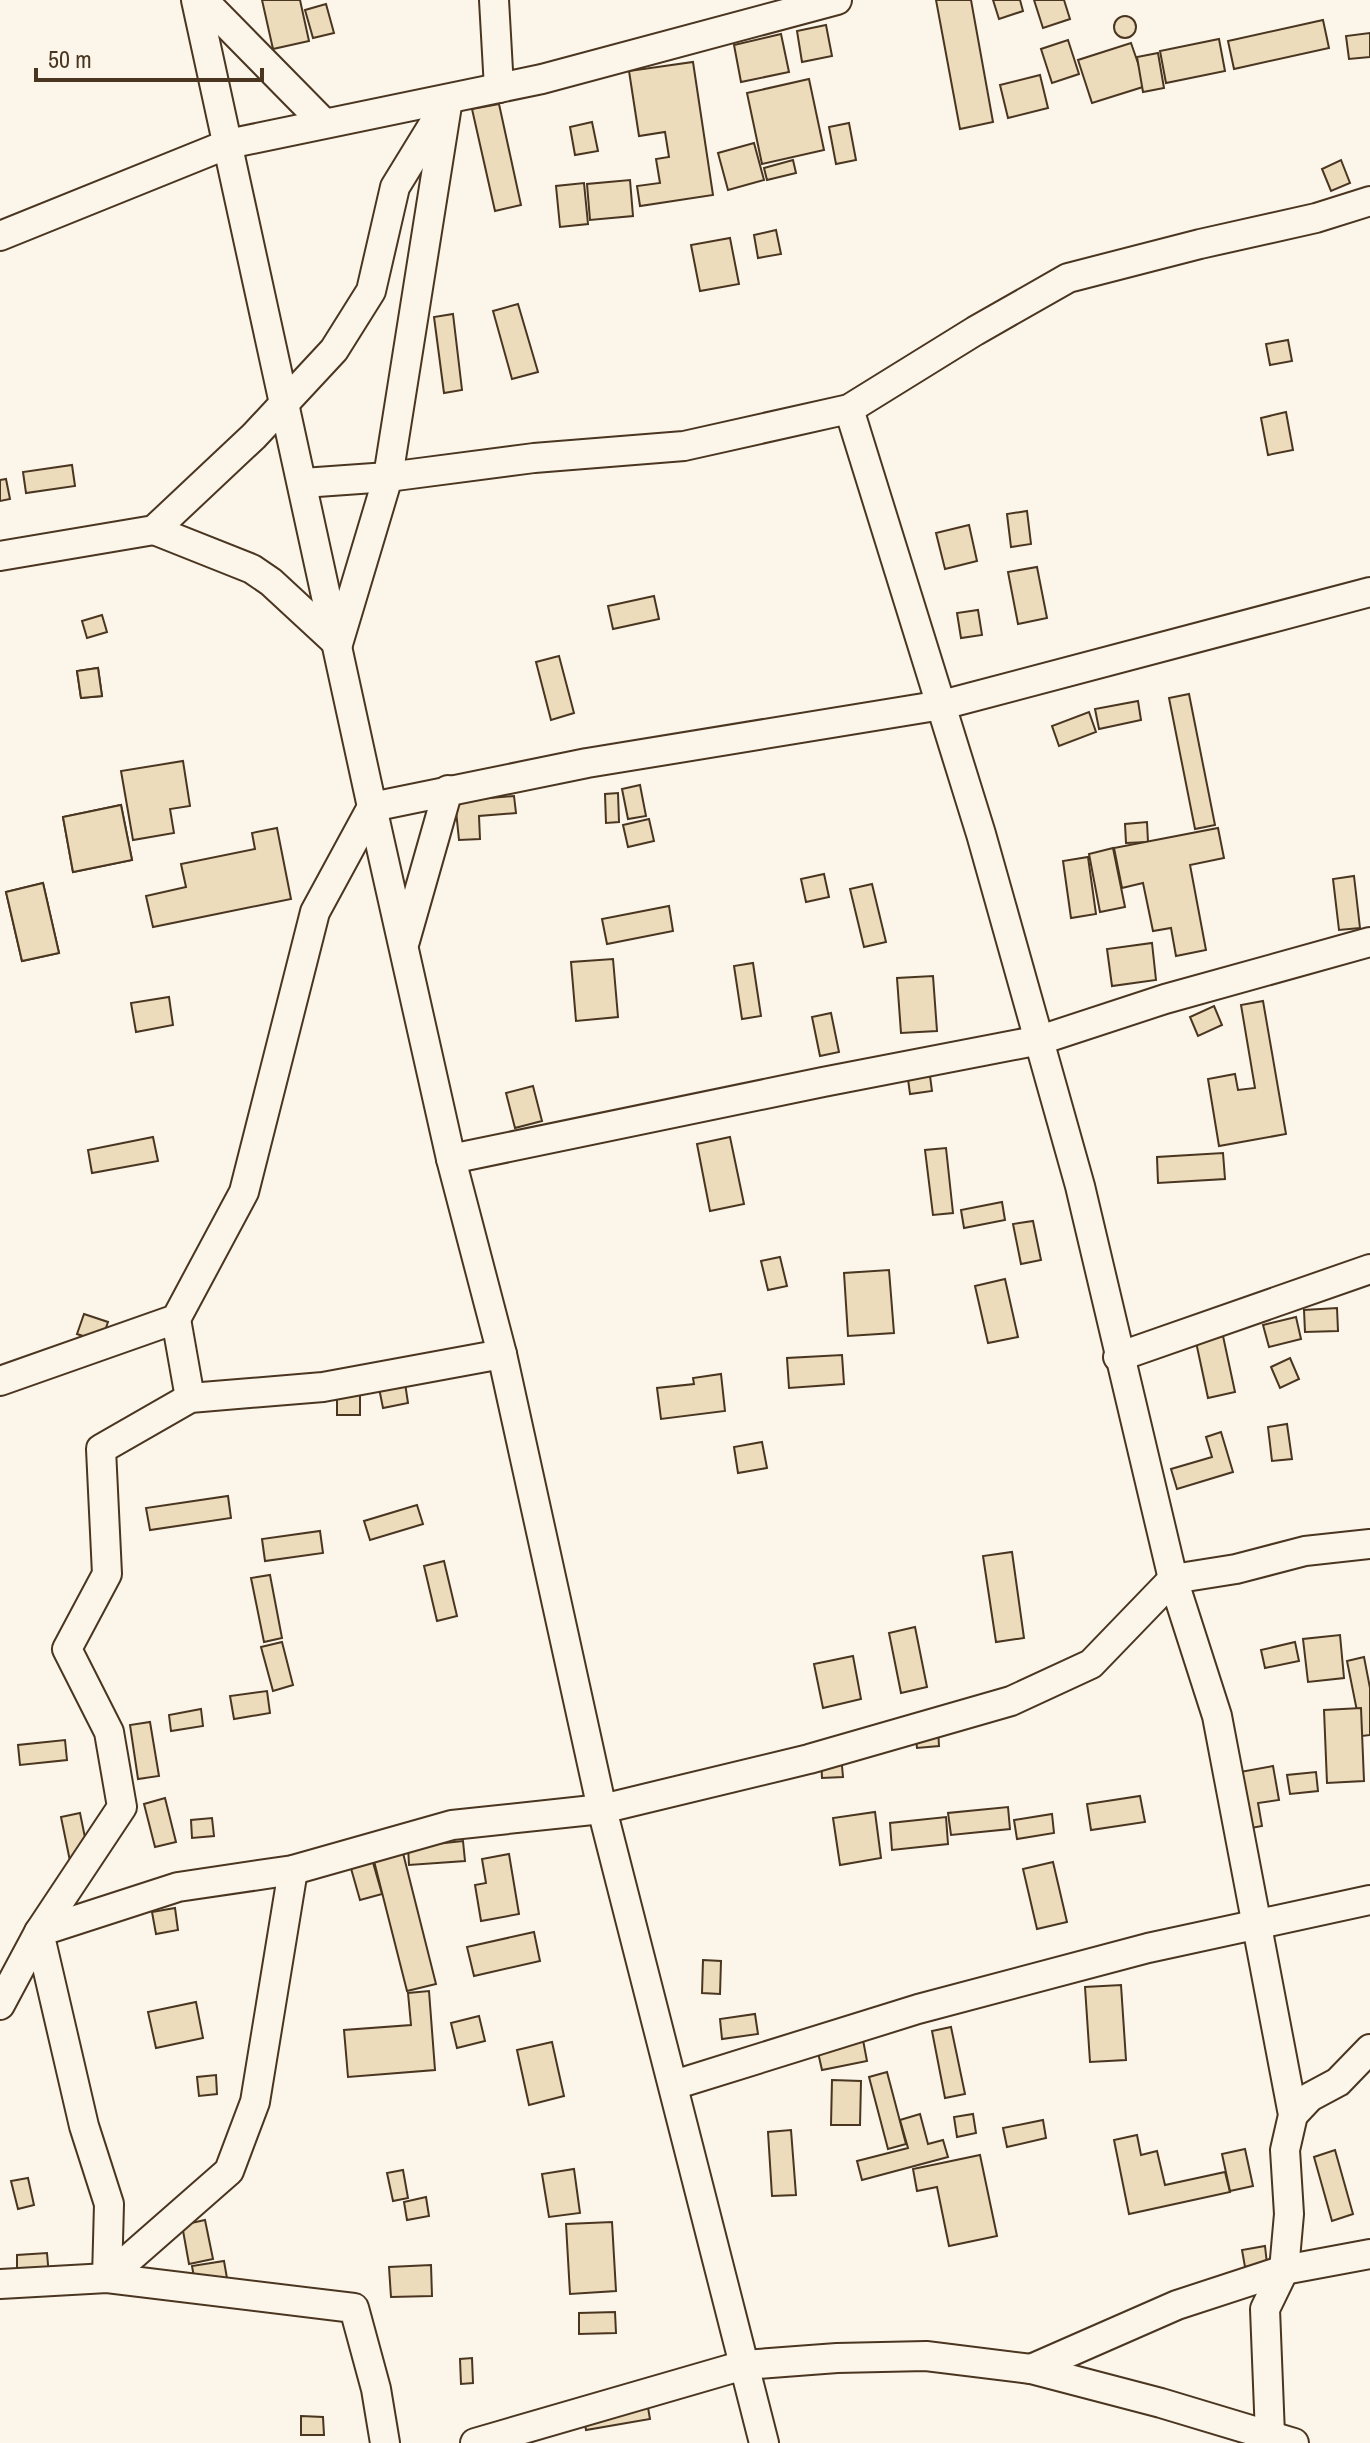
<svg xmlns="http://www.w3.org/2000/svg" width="1370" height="2443" font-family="'Archivo Narrow',sans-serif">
<rect width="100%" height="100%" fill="#fbf6e9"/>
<g fill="#ecdcbc" stroke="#4a3520" stroke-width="2">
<polygon points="262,0 300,0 309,41 273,49"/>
<polygon points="936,0 971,0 993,122 960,129"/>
<polygon points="993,0 1020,0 1023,11 999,19"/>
<polygon points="1034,0 1064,0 1070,19 1043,28"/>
<polygon points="326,4 334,33 313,38 305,10"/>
<circle cx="1125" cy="27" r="11"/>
<polygon points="1323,20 1329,48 1234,69 1228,41"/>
<polygon points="826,25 832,56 802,62 797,31"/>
<polygon points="1370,33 1370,57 1349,59 1346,36"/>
<polygon points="781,34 789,72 741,82 734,45"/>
<polygon points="1219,39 1225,71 1166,83 1160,51"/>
<polygon points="1068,40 1079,74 1052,83 1041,49"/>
<polygon points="1131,43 1146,86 1092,103 1078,60"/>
<polygon points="1158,53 1164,88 1143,92 1137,57"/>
<polygon points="693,62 713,195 640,206 637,186 660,183 656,159 669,157 665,132 639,136 629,71"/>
<polygon points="1040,75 1048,108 1008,118 1000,85"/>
<polygon points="809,79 824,150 762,164 747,93"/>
<polygon points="499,104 521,205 495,211 472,109"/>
<polygon points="592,122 598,151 575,155 570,127"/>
<polygon points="849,123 856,160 836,164 829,127"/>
<polygon points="754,143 764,180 728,190 718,153"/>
<polygon points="793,160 796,173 767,180 764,168"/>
<polygon points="1341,160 1350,183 1331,191 1322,169"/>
<polygon points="630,180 633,216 590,220 587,184"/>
<polygon points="584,183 588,224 560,227 556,186"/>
<polygon points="776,230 781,254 758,258 754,235"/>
<polygon points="730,238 739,284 700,291 691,245"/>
<polygon points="518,304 538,372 512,379 493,311"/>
<polygon points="453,314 462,390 444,393 434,317"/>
<polygon points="1288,340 1292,361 1270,365 1266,344"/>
<polygon points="1286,412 1293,450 1268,455 1261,418"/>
<polygon points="72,465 75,486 26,493 23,472"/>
<polygon points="6,479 10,499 0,501 0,480"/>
<polygon points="1027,511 1031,544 1011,547 1007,514"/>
<polygon points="969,525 977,561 945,569 936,533"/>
<polygon points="1037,567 1047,618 1018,624 1008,572"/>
<polygon points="654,596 659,619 613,629 608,606"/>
<polygon points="978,610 982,635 961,638 957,613"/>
<polygon points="102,615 107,632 87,638 82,621"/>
<polygon points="559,656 574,713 551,720 536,662"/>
<polygon points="98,668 102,696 81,698 77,671"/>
<polygon points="98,668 102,696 81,698 77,671"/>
<polygon points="1189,694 1215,825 1195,829 1169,698"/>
<polygon points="1138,701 1141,720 1099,729 1095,709"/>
<polygon points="1089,712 1096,732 1059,746 1052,726"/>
<polygon points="183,761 190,806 170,809 174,833 133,840 121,771"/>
<polygon points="640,785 646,816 628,819 622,789"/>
<polygon points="618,793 619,822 606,823 605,794"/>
<polygon points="514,796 516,813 479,816 480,839 459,840 455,801"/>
<polygon points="121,805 132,860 73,872 63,817"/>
<polygon points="121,805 132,860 73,872 63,817"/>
<polygon points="649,819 654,841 628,847 623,825"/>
<polygon points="1147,822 1148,842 1126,843 1125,824"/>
<polygon points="277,828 291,899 153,927 146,896 186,887 181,864 255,849 252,833"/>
<polygon points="1218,828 1224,858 1190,865 1206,950 1176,956 1171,928 1153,931 1143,883 1122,888 1114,848"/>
<polygon points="1113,848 1125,907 1100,912 1089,854"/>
<polygon points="1088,857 1096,914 1071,918 1063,861"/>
<polygon points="824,874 829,897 806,902 801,879"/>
<polygon points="1354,876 1360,928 1339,930 1333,879"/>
<polygon points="43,883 59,953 22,961 6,892"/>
<polygon points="43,883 59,953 22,961 6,892"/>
<polygon points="872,884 886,942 864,947 850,889"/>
<polygon points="669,906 673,931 607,944 602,919"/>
<polygon points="1152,943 1156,980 1112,986 1107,949"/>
<polygon points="613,959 618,1017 576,1021 571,962"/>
<polygon points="753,963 761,1016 742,1019 734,966"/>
<polygon points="933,976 937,1031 901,1033 897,978"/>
<polygon points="169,997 173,1025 136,1032 131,1003"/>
<polygon points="1263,1001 1286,1134 1219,1146 1208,1079 1235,1074 1238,1090 1255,1088 1241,1005"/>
<polygon points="1214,1006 1222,1025 1198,1036 1190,1017"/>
<polygon points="831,1013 839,1052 820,1056 812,1017"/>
<polygon points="930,1076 932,1091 910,1094 908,1079"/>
<polygon points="533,1086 542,1121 515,1128 506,1093"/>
<polygon points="153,1137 158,1161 92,1173 88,1150"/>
<polygon points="730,1137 744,1204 710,1211 697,1144"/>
<polygon points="946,1148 953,1213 933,1215 925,1150"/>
<polygon points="1223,1153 1225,1179 1158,1183 1157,1157"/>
<polygon points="1002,1202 1005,1220 964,1228 961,1210"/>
<polygon points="1033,1221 1041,1260 1021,1264 1013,1224"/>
<polygon points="780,1257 787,1286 768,1290 761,1261"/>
<polygon points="889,1270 894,1333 848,1336 844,1273"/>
<polygon points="1005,1279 1018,1337 988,1343 975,1286"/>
<polygon points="1337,1308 1338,1331 1305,1332 1304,1310"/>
<polygon points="84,1314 108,1322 101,1342 77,1334"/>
<polygon points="1296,1317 1301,1339 1269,1347 1263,1325"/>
<polygon points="1223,1336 1235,1392 1208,1398 1196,1342"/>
<polygon points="842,1355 844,1384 789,1388 787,1358"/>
<polygon points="1290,1358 1299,1379 1280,1388 1271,1367"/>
<polygon points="721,1374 725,1411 661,1419 657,1388 694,1384 693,1378"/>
<polygon points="405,1383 408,1403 383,1408 379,1388"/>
<rect x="337" y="1391" width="23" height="24"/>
<polygon points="1287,1424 1292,1459 1272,1461 1268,1427"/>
<polygon points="1221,1432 1233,1472 1177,1489 1171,1469 1212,1457 1206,1437"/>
<polygon points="762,1442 767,1468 738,1473 734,1447"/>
<polygon points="228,1496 231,1518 150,1530 146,1508"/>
<polygon points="417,1505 423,1524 370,1540 364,1521"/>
<polygon points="320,1531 323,1553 265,1561 262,1539"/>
<polygon points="1012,1552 1024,1638 996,1642 983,1556"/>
<polygon points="444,1561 457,1616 437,1621 424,1566"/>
<polygon points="270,1575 282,1638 264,1642 251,1578"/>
<polygon points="915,1627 927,1687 901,1693 889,1633"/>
<polygon points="1340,1635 1344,1678 1308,1682 1303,1639"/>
<polygon points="282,1642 293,1685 273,1691 261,1647"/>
<polygon points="1295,1642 1299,1661 1265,1668 1261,1650"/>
<polygon points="853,1656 861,1699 823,1708 814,1664"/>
<polygon points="1364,1657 1370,1688 1370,1735 1362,1736 1347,1661"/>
<polygon points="267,1691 270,1713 234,1719 230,1696"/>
<polygon points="1361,1708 1364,1781 1327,1783 1324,1710"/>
<polygon points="201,1709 203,1726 171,1731 169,1715"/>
<polygon points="150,1722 159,1776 138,1779 130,1725"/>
<polygon points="938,1728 939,1746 917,1748 915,1730"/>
<polygon points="65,1740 67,1760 20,1765 18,1745"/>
<polygon points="841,1755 843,1777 822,1778 821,1756"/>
<polygon points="1273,1766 1279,1800 1258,1803 1262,1826 1240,1830 1229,1774"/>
<polygon points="1316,1772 1318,1791 1290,1794 1287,1775"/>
<polygon points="1140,1796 1145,1822 1091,1830 1087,1804"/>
<polygon points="165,1798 176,1842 155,1847 144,1804"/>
<polygon points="1008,1807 1010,1829 951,1835 948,1813"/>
<polygon points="875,1812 881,1858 840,1865 833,1818"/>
<polygon points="80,1813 89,1857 70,1861 61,1817"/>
<polygon points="1052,1814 1054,1833 1017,1839 1014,1820"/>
<polygon points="946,1817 948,1844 892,1850 890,1823"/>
<polygon points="212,1818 214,1836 192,1838 191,1820"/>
<polygon points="463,1841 465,1861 409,1865 408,1847"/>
<polygon points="403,1853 436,1984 407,1991 374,1861"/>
<polygon points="509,1854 519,1914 481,1921 475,1885 486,1883 482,1859"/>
<polygon points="372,1859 382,1894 360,1900 350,1865"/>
<polygon points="1053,1862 1067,1922 1037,1929 1023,1869"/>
<polygon points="175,1908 178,1930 156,1934 152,1912"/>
<polygon points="534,1932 540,1961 474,1976 467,1947"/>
<polygon points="703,1960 721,1961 720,1994 702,1993"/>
<polygon points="1121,1985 1126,2060 1090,2062 1085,1987"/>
<polygon points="429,1991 435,2070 348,2077 344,2030 411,2025 408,1993"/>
<polygon points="196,2002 203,2038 156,2048 148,2012"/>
<polygon points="755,2014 758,2034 722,2039 720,2019"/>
<polygon points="479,2016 485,2041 457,2048 451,2023"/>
<polygon points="951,2027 965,2094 945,2098 932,2031"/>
<polygon points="863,2040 867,2061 822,2070 817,2048"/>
<polygon points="552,2042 564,2096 529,2105 517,2050"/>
<polygon points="887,2072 906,2144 888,2149 869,2077"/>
<polygon points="216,2075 217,2094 199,2096 197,2077"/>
<polygon points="832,2080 861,2081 860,2125 831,2125"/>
<polygon points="920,2114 928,2144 943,2140 948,2157 862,2180 857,2161 908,2148 900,2120"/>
<polygon points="973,2114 976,2133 957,2137 954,2117"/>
<polygon points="1043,2120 1046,2138 1007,2147 1003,2128"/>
<polygon points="791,2130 796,2195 772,2196 768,2132"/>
<polygon points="1137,2135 1141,2155 1157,2151 1165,2185 1225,2172 1230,2192 1129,2214 1114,2140"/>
<polygon points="1245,2149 1253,2186 1230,2191 1222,2154"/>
<polygon points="1335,2150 1353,2214 1332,2221 1314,2157"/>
<polygon points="980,2155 997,2236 949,2246 937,2187 917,2191 913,2169"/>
<polygon points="574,2169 580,2213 549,2217 542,2174"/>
<polygon points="403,2170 408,2198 393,2201 387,2173"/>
<polygon points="28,2178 34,2205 18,2209 11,2181"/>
<polygon points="426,2197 429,2216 407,2220 404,2202"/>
<polygon points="205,2220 213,2259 189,2264 182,2225"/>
<polygon points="612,2222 616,2291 570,2294 566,2224"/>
<polygon points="1265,2246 1267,2264 1245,2267 1242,2250"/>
<polygon points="47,2253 49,2276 17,2278 17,2255"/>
<polygon points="224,2261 228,2284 196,2289 192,2266"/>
<polygon points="431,2265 432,2296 391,2297 389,2267"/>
<polygon points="615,2312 616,2333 579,2334 579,2313"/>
<polygon points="472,2358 473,2383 461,2384 460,2359"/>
<polygon points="646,2396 650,2419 586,2430 582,2407"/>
<polygon points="301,2416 323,2417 324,2435 301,2435"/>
</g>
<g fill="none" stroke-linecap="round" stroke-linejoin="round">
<defs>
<g id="minor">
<polyline points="196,0 372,807 451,1159 502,1354 602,1809 764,2443"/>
<polyline points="203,0 324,123"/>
<polyline points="494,0 499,88"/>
<polyline points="0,236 228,144 542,79 837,0"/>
<polyline points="849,409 981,834 1080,1186 1173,1579 1217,1716 1293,2115 1285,2150 1289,2214 1284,2270 1265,2309 1270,2435"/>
<polyline points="303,483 388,477 534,458 684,446 849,409 975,331 1068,278 1200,244 1316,218 1370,201"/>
<polyline points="154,530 252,569 271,582 338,644 388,477 448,99"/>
<polyline points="0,556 154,530 254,436 334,350 371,291 395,187 441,112"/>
<polyline points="405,941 448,790"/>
<polyline points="451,1159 823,1082 1040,1040 1165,999 1370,942"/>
<polyline points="176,1319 190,1398"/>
<polyline points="1118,1357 1370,1269"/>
<polyline points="0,1381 176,1319 244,1192 315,912 372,807 587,763 942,705 1370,592"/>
<polyline points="0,2005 39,1932 122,1807 109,1732 67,1649 107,1574 101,1449 190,1398 323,1387 502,1354"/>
<polyline points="674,2085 918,2009 1148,1948 1370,1900"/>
<polyline points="1293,2115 1310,2097 1338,2082 1370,2049"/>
<polyline points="107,2278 109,2204 84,2126 39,1932 178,1887 293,1870 452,1825 602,1809 809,1759 1011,1701 1091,1664 1173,1579 1236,1569 1305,1551 1370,1544"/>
<polyline points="107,2278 229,2171 255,2102 293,1870"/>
<polyline points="0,2284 107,2278 354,2308 376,2389 385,2443"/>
<polyline points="1031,2369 1177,2305 1284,2270 1370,2254"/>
<polyline points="475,2443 744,2365 837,2358 926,2356 1031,2369 1161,2403 1294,2443"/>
</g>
</defs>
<use href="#minor" stroke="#4a3520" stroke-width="32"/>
<use href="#minor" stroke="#fbf6e9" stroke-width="28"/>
</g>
<path d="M36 68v12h226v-12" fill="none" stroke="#4a3520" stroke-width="4"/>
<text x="48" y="68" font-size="24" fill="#4a3520" stroke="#fbf6e9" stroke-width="6" paint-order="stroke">50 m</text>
</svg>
